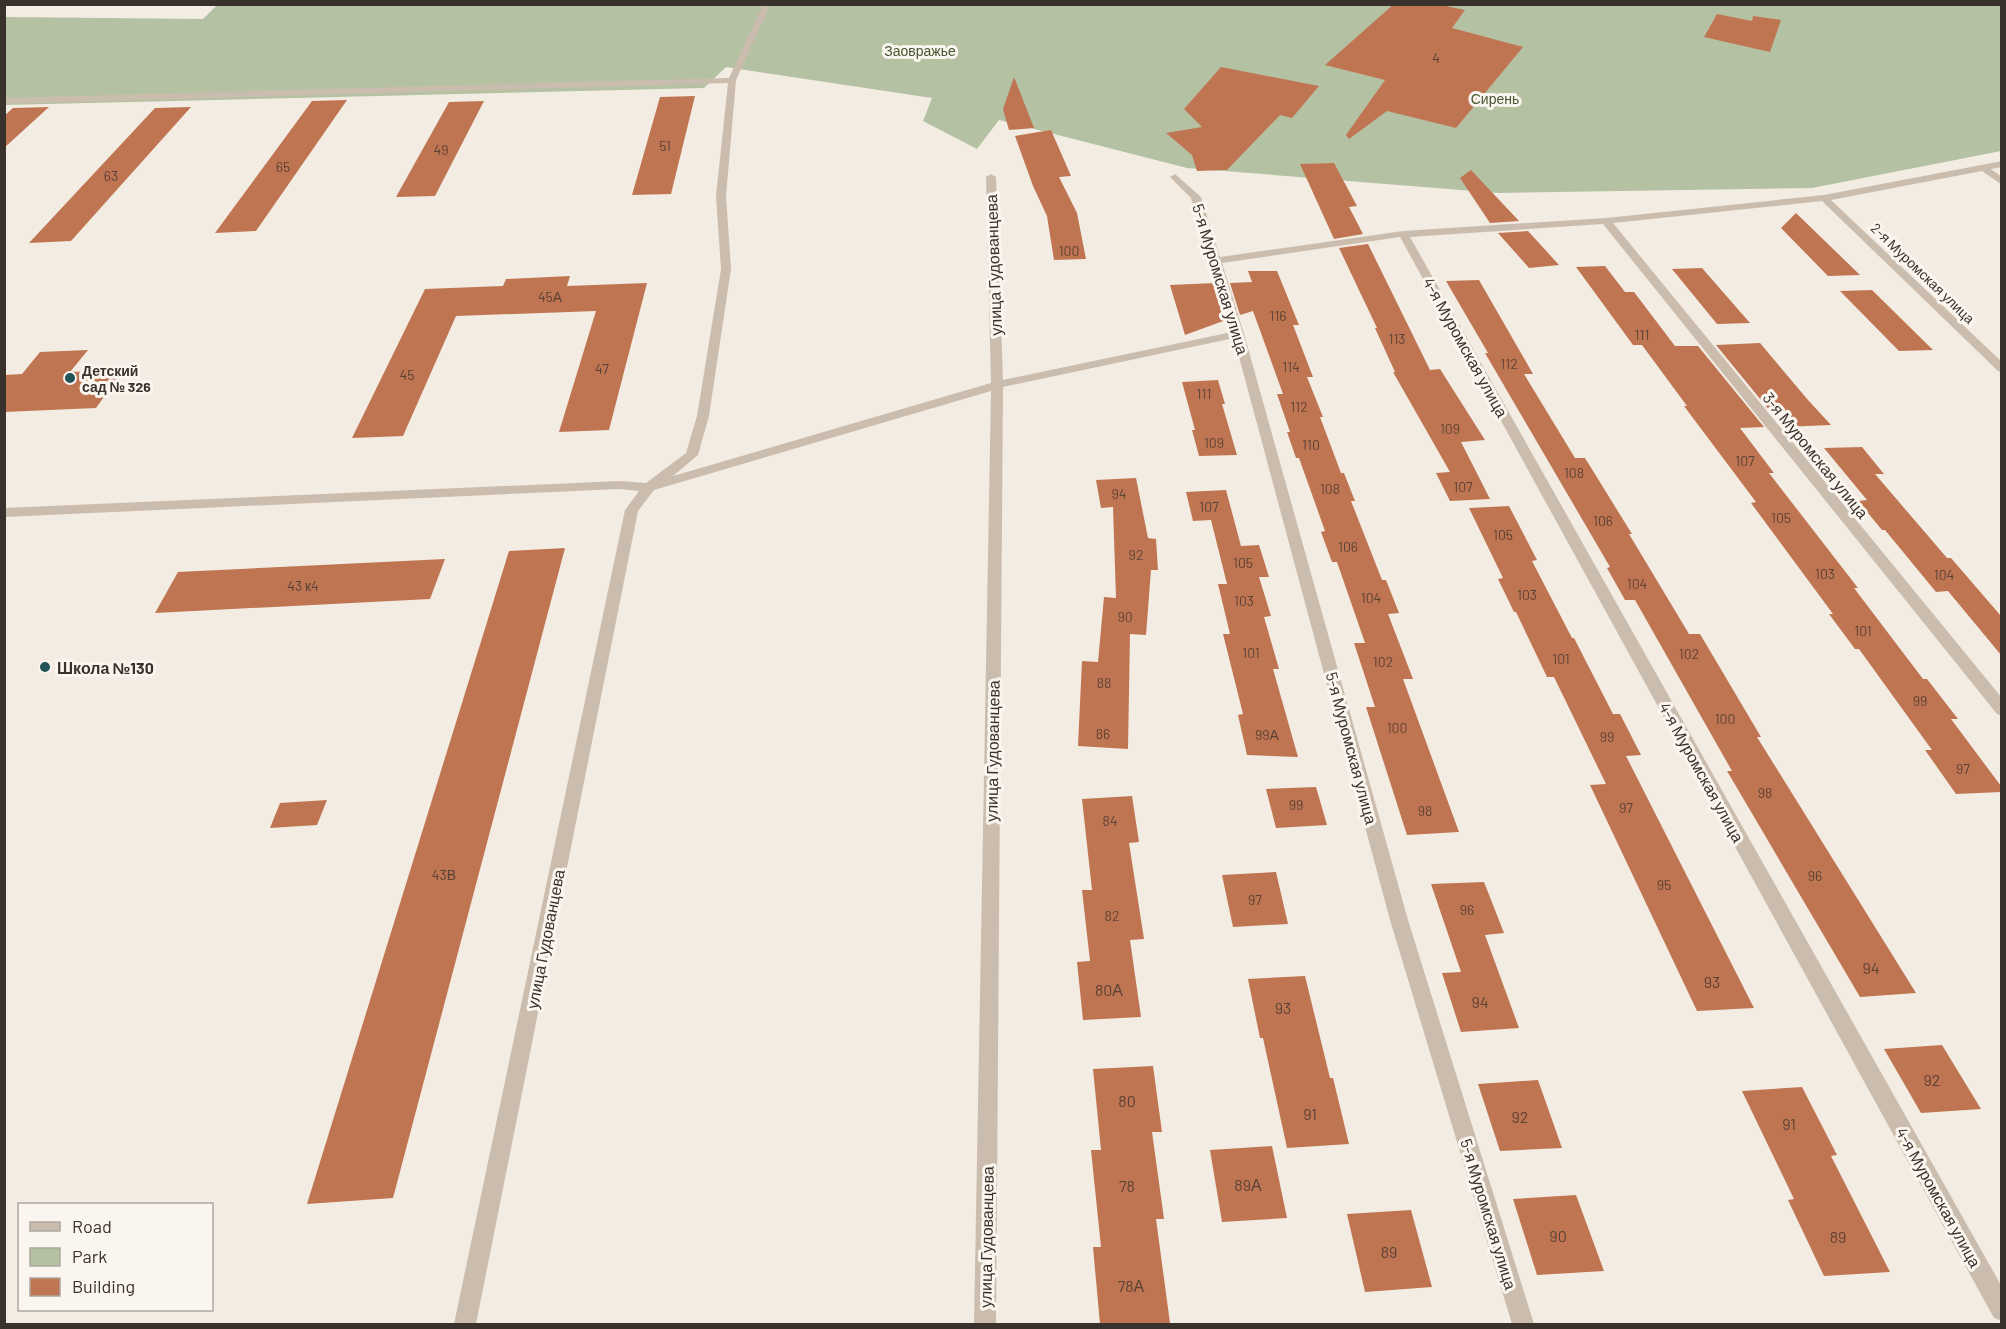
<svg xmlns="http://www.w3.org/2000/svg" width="2006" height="1329" font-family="Barlow,sans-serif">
<rect width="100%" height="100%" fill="#f3ece2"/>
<polygon fill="#b4c1a2" points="217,5 2001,5 2001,151 1812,188 1498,193 1187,168 999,120 977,149 923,121 932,98 726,67 704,88 5,105 5,17 203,19"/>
<g fill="#c07552">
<polygon points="1394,4 1436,4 1465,10 1452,28 1523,47 1456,128 1387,111 1349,139 1346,135 1385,80 1325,65"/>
<polygon points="1717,14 1752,21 1753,16 1781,20 1770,52 1704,37"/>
<polygon points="1221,67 1319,86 1292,118 1280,115 1227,170 1197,171 1192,155 1166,133 1202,127 1184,109"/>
<polygon points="1014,77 1034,128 1009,130 1003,109"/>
<polygon points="695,96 671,194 632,195 660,97"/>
<polygon points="347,100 256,231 215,233 312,101"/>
<polygon points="484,101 435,196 396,197 449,102"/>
<polygon points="49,107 4,148 4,116 13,108"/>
<polygon points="191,107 71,241 29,243 155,108"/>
<polygon points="1051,130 1071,176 1059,177 1077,213 1086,259 1054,260 1047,216 1033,186 1015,136"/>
<polygon points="1334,163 1357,206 1349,207 1363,234 1334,239 1300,164"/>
<polygon points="1471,170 1519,221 1490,223 1460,178"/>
<polygon points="1796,213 1860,275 1828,276 1781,228"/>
<polygon points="1528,231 1559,265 1529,268 1498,233"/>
<polygon points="1368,244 1430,370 1440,369 1485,440 1461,442 1490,499 1450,501 1436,473 1450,472 1393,372 1395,372 1375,328 1377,328 1339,248"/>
<polygon points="1605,266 1625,292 1634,292 1675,346 1698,346 1764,427 1740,428 1774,473 1769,473 1858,588 1854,588 1923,679 1927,679 1958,719 1951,719 2001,786 2001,792 1956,794 1925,750 1932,750 1859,649 1855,649 1829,614 1833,614 1751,503 1756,502 1684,406 1687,406 1642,345 1633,345 1576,267"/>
<polygon points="1702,268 1750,323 1717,324 1672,269"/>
<polygon points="1248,271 1277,271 1299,325 1293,325 1313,377 1307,377 1323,417 1320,417 1341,473 1344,473 1355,501 1351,501 1382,580 1386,580 1399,613 1388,614 1413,679 1403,679 1459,832 1407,835 1366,707 1375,707 1354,643 1365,643 1337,562 1332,562 1321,532 1325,531 1299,458 1296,458 1287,432 1290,432 1277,394 1283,394 1253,311 1240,315 1230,283 1252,282"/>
<polygon points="570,276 567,286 647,283 609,430 559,432 596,311 456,316 403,436 352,438 425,289 503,286 506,279"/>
<polygon points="1479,280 1533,374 1524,374 1575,458 1585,458 1632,534 1629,534 1689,634 1700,634 1761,737 1757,737 1916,993 1860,997 1727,771 1732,771 1635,600 1625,600 1607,568 1610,567 1485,353 1488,353 1446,281"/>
<polygon points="1215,283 1226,320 1185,335 1170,285"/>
<polygon points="1872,290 1933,350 1899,351 1840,291"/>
<polygon points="1760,343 1808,400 1831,425 1783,427 1716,345"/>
<polygon points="88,350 70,372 123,370 96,408 4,412 4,375 22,374 40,352"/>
<polygon points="1218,380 1225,404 1222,404 1237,455 1199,456 1192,430 1195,430 1182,382"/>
<polygon points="1862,447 1884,474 1875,474 1947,558 1951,558 2001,616 2001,655 1948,591 1936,592 1885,530 1882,530 1858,501 1867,500 1824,448"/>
<polygon points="1136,478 1148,538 1156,539 1158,570 1151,570 1146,635 1130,634 1128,749 1078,746 1082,661 1098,662 1104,597 1116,598 1113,507 1101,508 1096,480"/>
<polygon points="1226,490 1241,546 1259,545 1269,577 1259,577 1271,616 1264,617 1279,669 1273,669 1298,757 1247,755 1238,715 1243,714 1223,634 1230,634 1218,584 1227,584 1211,520 1193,521 1186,492"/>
<polygon points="1509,506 1537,560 1532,561 1572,638 1574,638 1613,714 1620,714 1641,755 1626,756 1754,1008 1697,1011 1590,785 1606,784 1554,677 1547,677 1516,612 1514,612 1498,579 1503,578 1469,508"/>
<polygon points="565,548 393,1198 307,1204 509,551"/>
<polygon points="445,559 430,599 155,613 178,572"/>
<polygon points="1316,787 1327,825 1276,828 1266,789"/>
<polygon points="1132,796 1139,842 1129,843 1144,939 1130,940 1141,1017 1083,1020 1077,962 1090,961 1082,890 1092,890 1082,799"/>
<polygon points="327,800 317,825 270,828 280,803"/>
<polygon points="1276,872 1288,924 1233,927 1222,875"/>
<polygon points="1484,882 1504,933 1485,935 1519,1028 1461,1032 1442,973 1461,972 1431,884"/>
<polygon points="1305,976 1330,1078 1333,1078 1349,1144 1287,1148 1263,1038 1260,1038 1248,979"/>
<polygon points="1942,1045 1981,1109 1921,1113 1884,1049"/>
<polygon points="1153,1066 1162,1132 1152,1132 1164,1219 1156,1219 1170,1323 1100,1324 1093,1247 1101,1247 1091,1150 1101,1150 1093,1069"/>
<polygon points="1538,1080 1562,1148 1500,1151 1478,1084"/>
<polygon points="1802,1087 1837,1155 1831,1156 1890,1272 1824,1276 1788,1200 1794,1199 1742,1091"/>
<polygon points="1272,1146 1287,1218 1222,1222 1210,1150"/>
<polygon points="1576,1195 1604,1271 1537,1275 1513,1199"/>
<polygon points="1411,1210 1432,1287 1365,1292 1347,1214"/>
</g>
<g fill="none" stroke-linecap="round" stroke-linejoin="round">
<polygon fill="#cbbdae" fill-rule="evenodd" points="763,4 771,4 736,80 726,196 731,269 709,416 698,455 673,476 991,383 986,177 991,174 996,177 1003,380 1232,332 1191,198 1170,177 1175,174 1201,197 1220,257 1403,231 1606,218 1824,195 2002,161 2002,167 1991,169 2002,177 2002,185 1982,171 1831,200 2002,362 2002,372 1998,371 1822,201 1613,223 2002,698 2002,716 1997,714 1603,224 1410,237 2002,1287 2002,1321 1994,1318 1400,237 1222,263 1244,334 1408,920 1534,1324 1512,1324 1390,920 1234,338 1003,387 996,1324 974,1324 991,391 654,490 638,511 476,1324 454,1324 625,510 639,491 620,489 4,517 4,508 620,481 646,483 686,453 697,416 721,269 716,196 728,83 4,104 4,98 729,78"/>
</g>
<g fill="#235259" stroke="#faf5ee" stroke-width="2">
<circle cx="70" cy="378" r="6"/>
<circle cx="45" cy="667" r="6"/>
</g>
<g text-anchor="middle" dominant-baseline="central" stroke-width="6" stroke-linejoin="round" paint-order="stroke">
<g font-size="14" fill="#465730" stroke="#faf5ee">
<text x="920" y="50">Заовражье</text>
<text x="1495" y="98">Сирень</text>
</g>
<g font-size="14" fill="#5b4236">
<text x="1436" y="57">4</text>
<text x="665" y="145">51</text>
<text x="441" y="149">49</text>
<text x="283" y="166">65</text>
<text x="111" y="175">63</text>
<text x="1069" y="250">100</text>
<text x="550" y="296">45А</text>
<text x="1278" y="315">116</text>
<text x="1642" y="334">111</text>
<text x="1397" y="338">113</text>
<text x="1509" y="363">112</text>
<text x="1291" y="366">114</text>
<text x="602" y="368">47</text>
<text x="407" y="374">45</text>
<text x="1204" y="393">111</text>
<text x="1299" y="406">112</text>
<text x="1450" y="428">109</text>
<text x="1214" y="442">109</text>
<text x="1311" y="444">110</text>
<text x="1745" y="460">107</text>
<text x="1574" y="472">108</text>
<text x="1463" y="486">107</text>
<text x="1330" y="488">108</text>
<text x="1119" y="493">94</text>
<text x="1209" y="506">107</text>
<text x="1781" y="517">105</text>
<text x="1603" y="520">106</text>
<text x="1503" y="534">105</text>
<text x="1348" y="546">106</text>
<text x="1136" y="554">92</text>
<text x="1243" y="562">105</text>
<text x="1825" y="573">103</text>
<text x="1944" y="574">104</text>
<text x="1637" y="583">104</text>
<text x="303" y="585">43 к4</text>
<text x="1527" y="594">103</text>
<text x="1371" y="597">104</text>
<text x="1244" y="600">103</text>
<text x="1125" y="616">90</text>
<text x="1863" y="630">101</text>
<text x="1251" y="652">101</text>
<text x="1689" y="653">102</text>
<text x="1561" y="658">101</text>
<text x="1383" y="661">102</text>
<text x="1104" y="682">88</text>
<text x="1920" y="700">99</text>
<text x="1725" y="718">100</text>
<text x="1397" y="727">100</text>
<text x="1103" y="733">86</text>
<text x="1267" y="734">99А</text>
<text x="1607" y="736">99</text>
<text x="1963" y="768">97</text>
<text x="1765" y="792">98</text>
<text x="1296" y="804">99</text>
<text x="1626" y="807">97</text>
<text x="1425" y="810">98</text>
<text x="1110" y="820">84</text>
<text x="444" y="874">43В</text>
<text x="1815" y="875">96</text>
<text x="1664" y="884">95</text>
<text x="1255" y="899">97</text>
<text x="1467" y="909">96</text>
<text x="1112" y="915">82</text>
</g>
<g font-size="14" fill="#39312c" stroke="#faf5ee">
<text transform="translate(1923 273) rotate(44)">2-я Муромская улица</text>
</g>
<g font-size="14" font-weight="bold" fill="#39312c" stroke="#faf5ee" text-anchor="start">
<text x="82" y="370">Детский<tspan x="82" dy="16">сад № 326</tspan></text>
</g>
<g font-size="16" fill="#39312c" stroke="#faf5ee">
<text transform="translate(993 265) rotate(-92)">улица Гудованцева</text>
<text transform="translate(1221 279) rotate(73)">5-я Муромская улица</text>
<text transform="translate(1466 347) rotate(61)">4-я Муромская улица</text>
<text transform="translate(1816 455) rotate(51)">3-я Муромская улица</text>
<text transform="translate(1352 748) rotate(75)">5-я Муромская улица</text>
<text transform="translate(992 751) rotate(-89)">улица Гудованцева</text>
<text transform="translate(1702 772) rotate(61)">4-я Муромская улица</text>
<text transform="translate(545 939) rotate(-79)">улица Гудованцева</text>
<text transform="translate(1939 1197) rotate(61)">4-я Муромская улица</text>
<text transform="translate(1489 1214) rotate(73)">5-я Муромская улица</text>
<text transform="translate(986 1237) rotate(-89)">улица Гудованцева</text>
</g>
<g font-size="16" font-weight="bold" fill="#39312c" stroke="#faf5ee" text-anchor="start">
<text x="57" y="667">Школа №130</text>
</g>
<g font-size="16" fill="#5b4236">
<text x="1871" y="967">94</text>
<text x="1712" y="981">93</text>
<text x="1109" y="989">80А</text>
<text x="1480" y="1001">94</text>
<text x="1283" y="1007">93</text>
<text x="1932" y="1079">92</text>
<text x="1127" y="1100">80</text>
<text x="1310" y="1113">91</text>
<text x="1520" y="1116">92</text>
<text x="1789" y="1123">91</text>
<text x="1248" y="1184">89А</text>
<text x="1127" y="1185">78</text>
<text x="1558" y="1235">90</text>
<text x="1838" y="1236">89</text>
<text x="1389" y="1251">89</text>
<text x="1131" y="1285">78А</text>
</g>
</g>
<rect width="2006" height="1329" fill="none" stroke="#39312c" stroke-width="12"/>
<rect x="18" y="1203" width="195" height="108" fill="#faf5ee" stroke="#ada7a0" stroke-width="1.5"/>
<rect x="30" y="1222" width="30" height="9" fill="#cbbdae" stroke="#ada7a0" stroke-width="1.5"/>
<text x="72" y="1233" font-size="18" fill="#39312c">Road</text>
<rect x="30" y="1248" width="30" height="18" fill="#b4c1a2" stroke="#ada7a0" stroke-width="1.5"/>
<text x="72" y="1263" font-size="18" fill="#39312c">Park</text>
<rect x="30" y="1278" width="30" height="18" fill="#c07552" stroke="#ada7a0" stroke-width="1.5"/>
<text x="72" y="1293" font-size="18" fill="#39312c">Building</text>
</svg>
